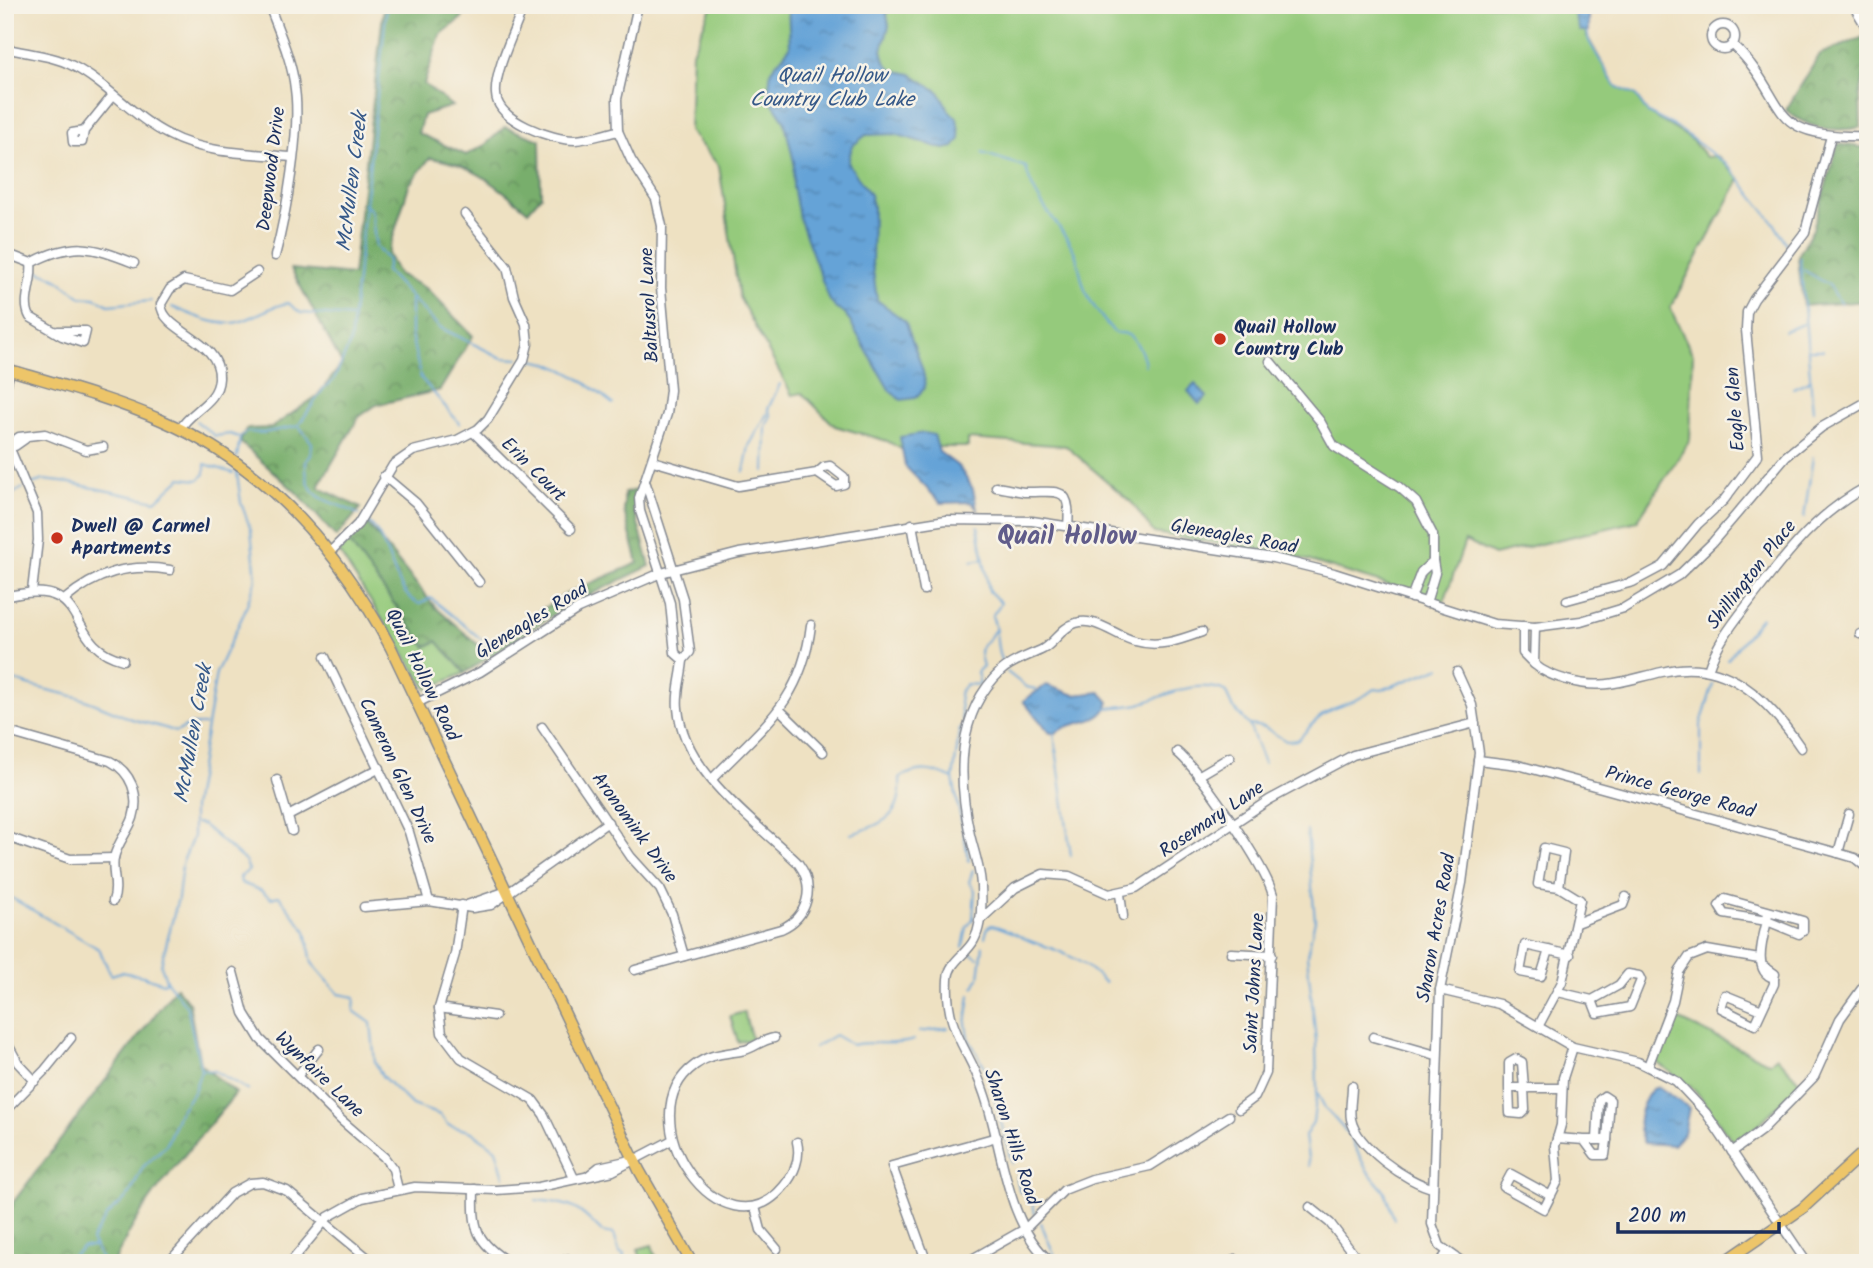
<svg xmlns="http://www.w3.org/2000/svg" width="1873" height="1268" font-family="Kalam,sans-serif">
<defs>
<pattern id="forest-crowns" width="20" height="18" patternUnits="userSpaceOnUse" patternTransform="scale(1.75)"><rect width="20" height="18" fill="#78ae6c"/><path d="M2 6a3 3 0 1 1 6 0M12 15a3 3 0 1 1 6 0" fill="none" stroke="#628e5c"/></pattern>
<pattern id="water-ripples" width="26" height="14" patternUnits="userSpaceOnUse" patternTransform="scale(1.75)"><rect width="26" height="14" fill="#65a3d7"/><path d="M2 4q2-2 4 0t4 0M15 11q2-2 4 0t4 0" fill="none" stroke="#5285b2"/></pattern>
</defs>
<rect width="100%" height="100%" fill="#f7f3e8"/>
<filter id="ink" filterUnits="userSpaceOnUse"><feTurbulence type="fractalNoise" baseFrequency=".0143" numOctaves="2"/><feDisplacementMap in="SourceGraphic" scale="14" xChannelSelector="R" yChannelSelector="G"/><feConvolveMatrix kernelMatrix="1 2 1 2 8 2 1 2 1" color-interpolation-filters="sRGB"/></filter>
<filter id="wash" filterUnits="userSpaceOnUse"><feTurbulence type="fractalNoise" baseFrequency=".00686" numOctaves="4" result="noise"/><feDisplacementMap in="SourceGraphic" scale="28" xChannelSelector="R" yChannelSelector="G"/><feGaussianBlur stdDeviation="1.57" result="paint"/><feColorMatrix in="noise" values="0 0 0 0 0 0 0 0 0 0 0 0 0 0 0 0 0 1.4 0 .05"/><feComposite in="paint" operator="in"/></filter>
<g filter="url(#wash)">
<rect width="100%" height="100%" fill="#eee1c2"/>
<g fill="#95ca7c" stroke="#587c6d" stroke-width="2">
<polygon points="712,5 1586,5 1587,36 1615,86 1635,95 1648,113 1691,139 1706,157 1717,156 1740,179 1670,308 1693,355 1690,440 1637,521 1494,555 1465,541 1444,602 1290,555 1154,533 1132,503 1066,446 968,439 968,447 933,447 917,458 887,441 835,426 802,393 792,395 739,297 719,166 689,131 692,52"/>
<polygon points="348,541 426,647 437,641 465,673 427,689 339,552"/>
<polygon points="744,1012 752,1039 738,1042 730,1016"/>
<polygon points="1674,1017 1770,1063 1776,1056 1801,1083 1756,1127 1734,1143 1695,1090 1656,1062"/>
<polygon points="652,1245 658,1263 642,1263 638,1249"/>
</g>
<g fill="url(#forest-crowns)" stroke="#4a6e65" stroke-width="2">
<path d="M384,5H466L463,17L440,35L424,84L452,106L423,115L418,133L466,155L485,145L505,127L540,140L541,196L528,211C496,185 472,163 430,158L409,185L388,254L398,274L427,289L473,336L440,390L376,405L359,417L318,487L361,508L336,537L298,494L240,442L246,429L271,428L317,396L342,364L291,269L353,275Z"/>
<path d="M1864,37L1867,61L1860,96L1861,127C1835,133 1807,129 1786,110L1820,54Z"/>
<polygon points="1838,144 1868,148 1868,301 1803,306 1798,256 1813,229"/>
<polygon points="637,490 636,516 650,566 565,607 465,673 437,641 426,647 348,541 366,522 435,607 482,648 566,594 638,563 624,511 624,493"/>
<path d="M176,987L189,1003L200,1064L236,1093C193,1146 141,1200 114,1263H5V1213Z"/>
</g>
<g fill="url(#water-ripples)" stroke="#40699a" stroke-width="2">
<path d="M788,5H885L889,26L882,50L885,62L892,70L911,74L939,92L950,112L957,118L960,139L954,147L944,149L895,134L866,135L852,146L848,163L870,195L873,207L872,263L877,300L906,322C909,337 929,376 924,389L915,398L901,400L890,391L845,313L836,309L829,299L799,217L793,186L794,162L784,120L768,96L771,70L790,47Z"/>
<polygon points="1571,5 1589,5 1589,31 1580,31"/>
<polygon points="1195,384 1207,397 1199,404 1188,391"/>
<polygon points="924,433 934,435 939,452 959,467 973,489 977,509 971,502 941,503 905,466 900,437"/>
<path d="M1046,685L1075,695L1100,692L1109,702C1102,727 1073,718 1056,733H1050L1023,701Z"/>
<path d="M1659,1087L1689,1108L1684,1133L1673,1145L1644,1143C1633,1123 1640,1106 1652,1089Z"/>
</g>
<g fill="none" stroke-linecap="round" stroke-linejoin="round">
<g stroke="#65a3d7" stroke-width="2">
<polyline points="1587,31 1589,41 1615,86 1635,95 1648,113 1679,129 1731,168 1774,223 1787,245"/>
<path d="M982,153L1026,167C1032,200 1059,221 1074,251C1080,264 1080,279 1086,292C1092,306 1104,321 1114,332C1118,334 1122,332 1126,334C1136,338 1144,355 1145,365"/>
<polyline points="364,204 371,210 376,247 388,260 386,271 439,327 502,358 519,359"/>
<polyline points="1800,258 1813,411"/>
<polyline points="1802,269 1829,285 1841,304"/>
<polyline points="39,271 57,279 81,297 95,298 109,305 151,301"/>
<polyline points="411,298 411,335 421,378 460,424"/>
<path d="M172,307C193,315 219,329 242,321C257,316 271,306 288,303L301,313L352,317"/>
<polyline points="1784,331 1803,324"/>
<polyline points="1810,350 1823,350"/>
<path d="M532,360C564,364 589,385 613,404"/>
<polyline points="1793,388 1811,380"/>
<polyline points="196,421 215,436 230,434 239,437"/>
<path d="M299,426L312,443L311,455L306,461C304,505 332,498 359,515"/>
<polyline points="241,436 246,432 263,433 298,426 324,388 334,380 350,343 387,5"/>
<polyline points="237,457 240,437"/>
<polyline points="765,471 766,426 771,416 768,409 780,384"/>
<polyline points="744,472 749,446 767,414"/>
<polyline points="31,484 44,480 70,483 156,501 181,478 198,480 205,474 205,464 233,473"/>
<polyline points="5,506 14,493 23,488"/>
<polyline points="1804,518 1813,457"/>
<path d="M366,520C390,536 393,597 420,604L431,598L486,643"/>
<path d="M978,526L989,591L1001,603L992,616C999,631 994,648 1003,664"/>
<polyline points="972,561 984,559"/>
<polyline points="1727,660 1761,618"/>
<polyline points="1007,672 1026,687 1036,689"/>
<path d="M5,676C14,684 59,692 73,696C91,701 110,710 129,718C144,723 161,726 176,732L190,725H204"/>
<path d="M1106,708C1117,707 1129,706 1139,704C1167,696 1194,679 1225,691L1232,706L1249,725L1264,763"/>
<path d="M962,720L959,693L966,684L980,685L977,672L983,666C975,642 985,648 994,631"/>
<path d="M1249,725L1264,727L1286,741L1298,740C1310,727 1320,713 1338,707C1351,702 1363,698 1374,689L1382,690L1441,667"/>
<polyline points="960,727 953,779 969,861"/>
<polyline points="1054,734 1071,856"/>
<polyline points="1701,775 1701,724 1713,684"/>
<polyline points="196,823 203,825 245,861 249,870 240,877 241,883 260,890 271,898 279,896 306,931 312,963 339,994 355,997 354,1011 371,1023 375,1062 382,1076 412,1105 440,1115 448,1125 472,1132 496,1149 504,1177"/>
<polyline points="1307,831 1315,920 1307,955 1316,1041 1317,1091 1313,1122 1305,1136 1309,1166"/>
<path d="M851,834C885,824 903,815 900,778C919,766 934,770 953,779"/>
<polyline points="5,894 99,949 111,975 121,972 143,976 163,983 166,981"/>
<path d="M985,937L988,927L992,925C1010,929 1023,940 1039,944C1067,953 1085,962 1105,983"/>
<polyline points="963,947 967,927 973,919 975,890 969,882 973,870"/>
<polyline points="970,953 978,958"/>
<polyline points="974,987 979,977 983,946"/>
<polyline points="970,995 966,1024 968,1038 988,1072 1012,1164"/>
<polyline points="919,1032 948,1028"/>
<path d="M815,1047L835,1035L852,1045C873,1040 894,1047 914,1040"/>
<polyline points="202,1070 215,1071 248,1090"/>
<polyline points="1317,1092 1325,1108 1349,1135 1366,1169 1385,1192 1394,1219"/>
<polyline points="1016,1176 1020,1192 1032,1199 1035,1213"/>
<path d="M536,1200C575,1204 576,1207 602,1232L614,1234L620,1253L624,1254L623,1263"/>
<polyline points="1041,1223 1055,1257"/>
<polyline points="63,1263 83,1247 94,1247"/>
<polyline points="103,1263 91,1240 106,1217 129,1195 143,1167 166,1145 179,1113 194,1091 201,1070 187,1007 166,980 161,965 178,898 182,864 193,837 193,808 216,673 244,613 256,579 251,530 241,503 236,466"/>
</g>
</g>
</g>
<g filter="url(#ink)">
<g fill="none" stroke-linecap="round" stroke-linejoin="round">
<defs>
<g id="minor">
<path d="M269,5C279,32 292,60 295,89C301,130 286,215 275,256"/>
<path d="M524,5C516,28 494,71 496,94C497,121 552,140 575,140C589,139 604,134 618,131L617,99L638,5"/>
<polyline points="1853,5 1868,30"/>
<circle cx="1723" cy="37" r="12"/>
<path d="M1732,44C1793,101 1759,139 1868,136"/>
<path d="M5,48C28,54 52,55 73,66C108,84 134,118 169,135C205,154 251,153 291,157"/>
<polyline points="84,131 82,142 73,142 72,133 84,131 113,95"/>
<polyline points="618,131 631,160 656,199 662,226 661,288 670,390 667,414 639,498 640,511 670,603 675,653 683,660"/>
<polyline points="5,253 31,263"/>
<path d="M31,263C34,282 21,300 30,317L62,336L83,343L86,331H58"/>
<path d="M31,263C73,241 91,246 134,263"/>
<polyline points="1270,361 1320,421 1334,446 1399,487 1416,502 1433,535 1433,561"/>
<polyline points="5,392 10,370"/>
<path d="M180,429C191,410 218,403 219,378C221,339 162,332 161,304L170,289L184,280L230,290L257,272"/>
<polyline points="473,432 571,529"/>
<polyline points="5,437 37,513 38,540 32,591"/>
<polyline points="8,445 19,437 45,434 86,450 103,447"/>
<polyline points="8,445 15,446 25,439"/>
<polyline points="653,461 738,486 817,473 836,486 844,484 844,477 830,466 824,467 817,473"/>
<polyline points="384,476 416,503 479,582"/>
<polyline points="646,484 683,599 690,652 683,660"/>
<path d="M996,487C1006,488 1015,491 1024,492C1056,493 1072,483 1068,526"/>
<polyline points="912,524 924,590"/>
<polyline points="331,551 358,524 393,465 413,451 457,440 478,429 488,419 524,360 528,344 526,324 514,297 507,267 465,214"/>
<path d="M5,597C96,574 60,645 123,660"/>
<polyline points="1411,598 1421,572 1433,561 1435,573 1426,603"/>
<path d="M64,600C96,573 128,563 170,570"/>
<polyline points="1567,600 1633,582 1663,566 1698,524 1724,500 1758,455 1746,330 1747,312 1754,299 1805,232 1831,136"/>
<polyline points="1523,626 1523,653 1534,664 1535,627"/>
<polyline points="1860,634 1868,632"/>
<polyline points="325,657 409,832 429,901"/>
<path d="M1534,664C1544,673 1555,676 1567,680C1603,691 1627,680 1662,672C1726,656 1768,699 1801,748"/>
<path d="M1708,670C1717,642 1735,621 1753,597C1787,553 1817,513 1868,486"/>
<polyline points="1457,672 1472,705 1479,753 1462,883 1440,990 1432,1224 1440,1246 1464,1263"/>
<polyline points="417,703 480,672 578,609 661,573 739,553 946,520 1032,521 1273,558 1334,573 1494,624 1535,627 1581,621 1624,608 1679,575 1712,543 1786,456 1822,427 1868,401"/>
<polyline points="779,709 823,752"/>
<polyline points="542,727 631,857 660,889 672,914 684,956"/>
<path d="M5,731L110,761C131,772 140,795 133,818C128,832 117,843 114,858C111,872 119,886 113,901"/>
<path d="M1177,752C1200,771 1265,866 1273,895L1266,1073L1255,1097L1239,1109"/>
<polyline points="1478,760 1518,765 1838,853 1855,858 1868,869"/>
<polyline points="1198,776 1230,757"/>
<path d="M712,779C762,727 802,702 811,625"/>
<polyline points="277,780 292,831"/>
<polyline points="288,816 380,768"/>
<polyline points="5,836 70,859 114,858"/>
<polyline points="1838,853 1849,814"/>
<polyline points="1120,894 1123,916"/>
<polyline points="462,905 455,954 439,1008 442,1033 461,1058 533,1100 544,1115 574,1178"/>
<polyline points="467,905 507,891"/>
<polyline points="364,907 429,901 472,908 491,905 608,822"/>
<polyline points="979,921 1015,888 1043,874 1069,876 1109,894 1136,888 1269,800 1353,755 1475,723"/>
<polyline points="1576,923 1623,905 1626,897"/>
<polyline points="1549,950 1541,976 1520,972 1525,945 1570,955"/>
<polyline points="1231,953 1272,955"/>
<path d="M1765,967L1775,974L1774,978C1752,972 1763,938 1767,921L1799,934L1803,931V921L1768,911L1767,921L1724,914L1719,906L1725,899L1768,911"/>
<path d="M635,970L781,929C808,917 816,887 798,863C755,821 683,772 678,708C676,692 682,676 683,660"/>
<polyline points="233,972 244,1013 260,1039 341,1120 384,1157 393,1169 398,1189"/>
<polyline points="1440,990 1499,1004 1573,1047 1638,1062 1676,1081 1706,1113 1807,1263"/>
<polyline points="1558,992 1592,1000 1619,985 1628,974 1639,976 1641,980 1630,1007 1597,1013 1592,1000"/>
<polyline points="439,1008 495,1016"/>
<polyline points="1762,1010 1725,995 1721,1008 1755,1025 1774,984 1774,978"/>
<polyline points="1539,1025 1562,982 1580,900 1559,887 1538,884 1544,848 1564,853 1559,887"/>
<polyline points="1373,1037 1436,1055"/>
<path d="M774,1038C762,1040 755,1047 745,1050C726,1054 711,1053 695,1065C623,1117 723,1261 784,1186C794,1174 801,1158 797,1142"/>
<polyline points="5,1039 18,1063 35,1081"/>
<polyline points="1648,1066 1673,1001 1679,972 1689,957 1707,950 1759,959"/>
<polyline points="299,1074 319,1049"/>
<path d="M1352,1086C1352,1097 1349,1109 1351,1119C1356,1146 1408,1183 1433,1188"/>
<polyline points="1509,1088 1510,1113 1521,1114 1525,1110 1524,1088 1509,1088 1509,1063 1516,1059 1522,1062 1524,1088 1562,1088"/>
<polyline points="5,1111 45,1070 71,1038"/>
<polyline points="1557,1138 1584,1140 1595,1155 1605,1155 1607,1140 1584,1140"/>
<polyline points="1597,1140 1599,1100 1604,1096 1610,1100 1607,1140"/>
<polyline points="1732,1152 1762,1130 1814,1077 1840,1019 1868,980"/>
<polyline points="1859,1158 1868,1166"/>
<polyline points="589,1175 599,1167 635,1159"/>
<path d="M474,1189C473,1228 475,1242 510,1263"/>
<polyline points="1551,1196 1511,1174 1504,1187 1544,1209 1558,1181 1555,1146 1561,1125 1563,1078 1573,1047"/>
<polyline points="755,1207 761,1230 777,1249"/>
<polyline points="1310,1207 1330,1223 1360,1263"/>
<polyline points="1235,1259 1238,1263"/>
<polyline points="168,1263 232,1193 250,1183 263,1182 287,1191 374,1263"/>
<polyline points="290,1263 328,1217 362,1198 415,1187 496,1190 539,1187 613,1171 672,1140"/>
<polyline points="556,1263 568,1259"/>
<polyline points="927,1263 892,1166 997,1137"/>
<polyline points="965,1263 1025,1229 1064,1190 1092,1179 1150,1166 1229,1116"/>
<path d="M1052,1263C1005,1224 1003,1147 984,1093C969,1047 945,1033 948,979C949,961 967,954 974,940C982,925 982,904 981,887C981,870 974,852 970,835C958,779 955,714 1001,671C1013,660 1029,656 1043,649C1055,642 1062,627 1076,623C1097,617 1115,636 1135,641C1159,648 1180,640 1202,632"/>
<polyline points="1440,1263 1447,1253"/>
</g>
<g id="major">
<path d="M5,365L10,370C61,385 113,399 161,420C266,465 339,550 391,648L639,1170L692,1263"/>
<polyline points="1723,1263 1803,1208 1868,1148"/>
</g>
</defs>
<use href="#minor" stroke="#848890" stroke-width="11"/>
<use href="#major" stroke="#848890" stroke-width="13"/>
<use href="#minor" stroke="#fff" stroke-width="8"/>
<use href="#major" stroke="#edc569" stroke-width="10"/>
</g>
</g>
<g fill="#c8321e" stroke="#f7f3e8" stroke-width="2.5">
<circle cx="1220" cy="339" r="7"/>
<circle cx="57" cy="538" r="7"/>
</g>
<g text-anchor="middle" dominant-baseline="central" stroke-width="5" stroke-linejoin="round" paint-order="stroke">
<g font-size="19" fill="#1b2f5e" stroke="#f7f3e8">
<text transform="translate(272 169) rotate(-83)">Deepwood Drive</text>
<text transform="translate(650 305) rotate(-93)">Baltusrol Lane</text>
<text transform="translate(1736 409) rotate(-94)">Eagle Glen</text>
<text transform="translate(533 470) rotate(45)">Erin Court</text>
<text transform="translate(1234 537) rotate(10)">Gleneagles Road</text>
<text transform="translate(1752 575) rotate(-52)">Shillington Place</text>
<text transform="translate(532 621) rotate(-32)">Gleneagles Road</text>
<text transform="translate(422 675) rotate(64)">Quail Hollow Road</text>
<text transform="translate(397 771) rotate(65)">Cameron Glen Drive</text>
<text transform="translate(1680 793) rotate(15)">Prince George Road</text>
<text transform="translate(1212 820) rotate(-34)">Rosemary Lane</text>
<text transform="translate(634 828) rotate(54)">Aronomink Drive</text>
<text transform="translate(1437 928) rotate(-80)">Sharon Acres Road</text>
<text transform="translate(1255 983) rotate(-87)">Saint Johns Lane</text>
<text transform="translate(319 1075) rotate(44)">Wynfaire Lane</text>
<text transform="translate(1011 1137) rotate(72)">Sharon Hills Road</text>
</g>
<g font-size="19" font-weight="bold" fill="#1b2f5e" stroke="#f7f3e8" text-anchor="start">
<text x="1234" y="328">Quail Hollow<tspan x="1234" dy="22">Country Club</tspan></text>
<text x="71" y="527">Dwell @ Carmel<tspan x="71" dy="22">Apartments</tspan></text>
</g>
<g font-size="21" font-style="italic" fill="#355888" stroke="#f7f3e8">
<text x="832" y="76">Quail Hollow<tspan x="832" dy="24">Country Club Lake</tspan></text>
<text transform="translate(353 182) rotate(-83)">McMullen Creek</text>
<text transform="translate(194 734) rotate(-80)">McMullen Creek</text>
</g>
<g font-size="26" font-weight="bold" fill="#605c8a" stroke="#f7f3e8">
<text x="1067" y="537">Quail Hollow</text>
</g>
</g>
<rect width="1873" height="1268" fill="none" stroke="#f7f3e8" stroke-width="28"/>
<path d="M1618 1222v10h161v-10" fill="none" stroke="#1b2f5e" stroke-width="3.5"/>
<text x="1628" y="1222" font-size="21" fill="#1b2f5e" stroke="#f7f3e8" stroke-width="5" paint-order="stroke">200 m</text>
</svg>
